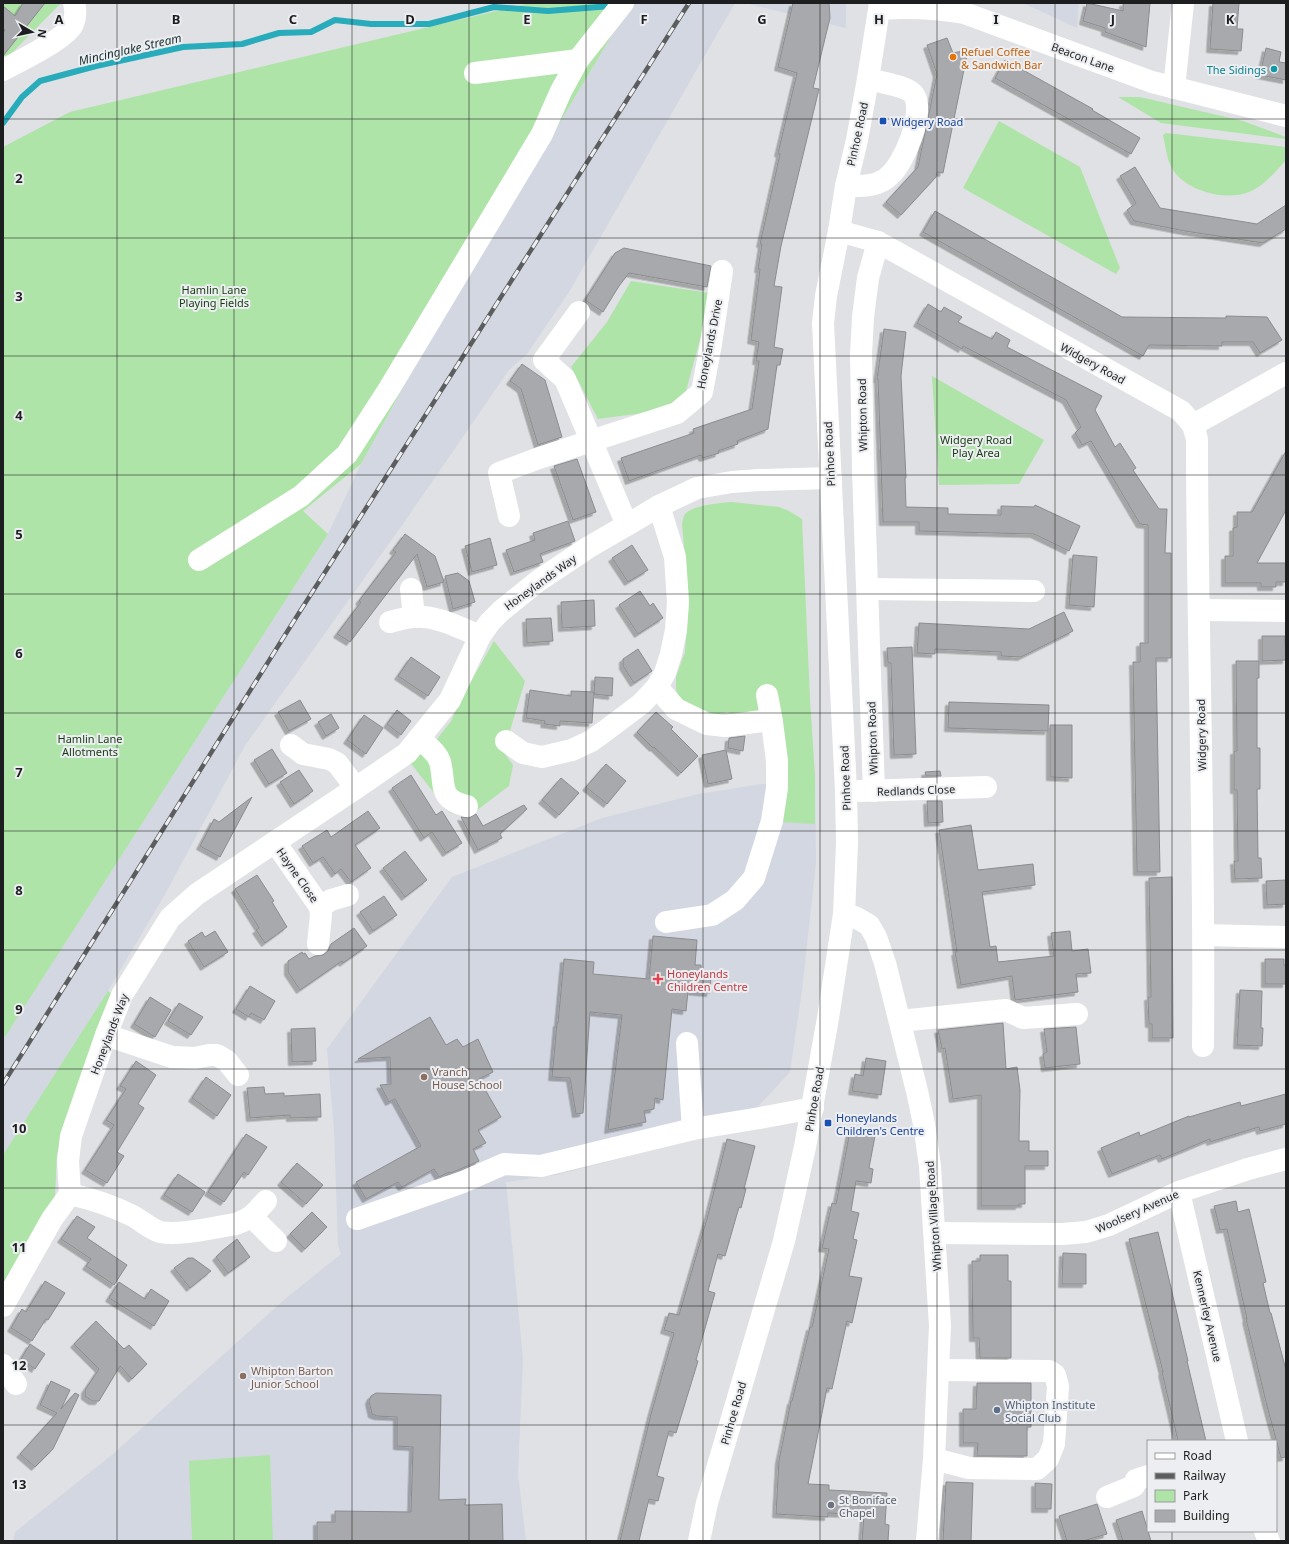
<svg xmlns="http://www.w3.org/2000/svg" width="1289" height="1544" font-family="'Noto Sans',sans-serif">
<defs>
<filter id="shadow"><feDropShadow dx="-3.5" dy="3.5" stdDeviation="0" flood-color="#0004"/></filter>
</defs>
<rect width="100%" height="100%" fill="#dfe1e4"/>
<g fill="#d3d7e1">
<polygon points="634,3 735,3 569,292 527,354 509,370 405,521 246,744 164,896 108,991 3,1155 3,1040 328,534 361,464 422,353 612,35"/>
<polygon points="745,3 846,3 846,28"/>
<polygon points="1023,3 1079,3 1077,28"/>
<polygon points="815,776 816,863 802,990 790,1072 738,1128 556,1175 506,1182 523,1359 518,1474 526,1541 13,1541 15,1532 113,1454 285,1299 341,1254 338,1245 334,1130 327,1049 452,877 602,818 698,794"/>
</g>
<g fill="#aee4a7">
<polygon points="3,3 61,3 5,60 3,60"/>
<polygon points="530,3 599,3 610,21 612,35 422,353 361,464 303,511 328,534 3,1040 3,147 70,112"/>
<polygon points="1118,97 1140,97 1243,121 1286,137 1286,139 1161,123"/>
<polygon points="999,121 1080,167 1120,268 1116,274 963,188"/>
<path d="M1166,133L1286,147V160C1276,171 1264,186 1249,192C1226,201 1191,192 1175,173C1167,163 1166,148 1163,135Z"/>
<polygon points="631,281 709,293 701,336 686,391 675,403 650,412 598,419 571,367 607,322"/>
<polygon points="932,376 1044,440 1019,484 939,485"/>
<path d="M732,502L779,507L789,511L802,519L810,699L815,776V824L780,822L783,737L747,719L727,712L716,715H703L681,701L676,690V677L685,652L689,600L682,524C683,520 683,516 686,513C695,505 720,503 732,502Z"/>
<polygon points="494,641 525,681 509,734 499,746 513,765 509,786 468,817 449,812 409,761 434,743 451,721 464,694"/>
<polygon points="108,991 115,996 71,1112 57,1154 55,1196 3,1284 3,1155"/>
<polygon points="270,1455 273,1541 192,1541 189,1461"/>
</g>
<g fill="none" stroke-linecap="round" stroke-linejoin="round">
<polyline stroke="#28acbb" stroke-width="6" points="3,123 22,97 40,81 96,66 183,47 242,44 279,33 311,32 335,20 371,24 429,24 494,7 548,11 611,6"/>
</g>
<g fill="#a8a9ac" stroke="#8b8c8f" filter="url(#shadow)">
<polygon points="23,3 45,3 3,56 3,33 5,30 3,28 3,6 15,16"/>
<polygon points="793,3 829,3 830,18 813,88 819,89 781,246 774,286 782,287 774,347 783,349 780,365 777,365 768,429 737,441 738,444 718,451 719,453 703,458 701,455 629,481 621,458 694,433 693,429 752,409 759,361 756,361 759,342 751,340 760,269 758,269 762,244 760,244 780,154 778,153 797,73 778,67"/>
<polygon points="1087,3 1123,11 1123,3 1150,3 1146,47 1105,32 1105,28 1083,21"/>
<polygon points="1213,3 1239,3 1237,29 1243,29 1241,51 1210,49"/>
<polygon points="947,38 953,53 968,50 943,173 937,172 936,177 901,215 886,202 918,167 937,74 927,45"/>
<polygon points="1266,48 1281,52 1279,62 1286,63 1286,80 1260,75"/>
<polygon points="1005,60 1093,109 1092,110 1140,138 1131,154 995,78"/>
<polygon points="1135,167 1160,208 1257,224 1286,205 1286,229 1263,243 1185,231 1134,221 1127,210 1136,203 1120,176"/>
<polygon points="935,211 1122,317 1226,318 1226,316 1267,317 1282,340 1260,353 1253,342 1222,342 1222,346 1149,345 1143,356 923,232"/>
<polygon points="624,248 711,266 707,287 629,273 619,286 603,312 585,300 615,253"/>
<polygon points="928,304 941,312 944,307 962,317 958,322 992,339 996,332 1010,340 1007,347 1102,396 1095,410 1115,447 1120,443 1136,468 1133,470 1159,509 1167,509 1165,553 1171,553 1171,658 1156,658 1160,872 1137,872 1133,662 1140,662 1140,643 1148,643 1148,525 1140,524 1091,441 1082,445 1075,433 1081,427 1066,400 963,346 962,349 917,323"/>
<polygon points="884,329 906,332 901,376 906,478 905,478 906,507 948,508 948,514 1001,515 1001,506 1034,507 1035,505 1080,526 1069,551 1034,534 919,531 919,522 883,522 878,379 877,379"/>
<polygon points="522,364 545,380 562,437 538,445 521,389 510,381"/>
<polygon points="1286,451 1286,510 1257,563 1286,563 1286,582 1276,582 1276,587 1261,587 1261,583 1225,583 1225,556 1233,556 1233,528 1237,527 1237,512 1252,512"/>
<polygon points="577,459 596,512 573,520 554,466"/>
<polygon points="568,521 575,541 540,554 543,562 514,572 506,550 535,540 533,533"/>
<polygon points="405,534 435,556 444,582 427,587 417,554 350,642 337,634 361,602 359,601 396,552 393,550"/>
<polygon points="490,538 497,565 472,572 465,546"/>
<polygon points="632,545 648,570 628,582 612,558"/>
<polygon points="1073,555 1097,557 1094,607 1069,605"/>
<polygon points="458,573 469,581 475,602 453,609 445,576"/>
<polygon points="640,591 650,606 653,603 663,618 638,634 619,605"/>
<polygon points="594,600 595,626 562,628 561,602"/>
<polygon points="1064,612 1073,631 1021,657 1001,656 1001,652 935,649 935,654 917,653 919,623 1029,629"/>
<polygon points="551,618 553,641 527,643 526,619"/>
<polygon points="1262,636 1285,636 1286,660 1262,661"/>
<polygon points="912,647 916,754 894,755 891,663 888,663 887,648"/>
<polygon points="638,649 652,671 634,683 623,666 623,659"/>
<polygon points="411,657 440,677 428,696 398,676"/>
<polygon points="1236,661 1259,661 1259,678 1257,678 1257,748 1260,748 1260,789 1257,789 1258,858 1261,858 1262,878 1235,879 1234,861 1238,861 1237,790 1234,790 1234,751 1237,751"/>
<polygon points="595,677 613,678 612,696 594,694"/>
<polygon points="530,690 571,696 571,691 594,692 592,723 560,721 560,726 544,724 545,721 526,718"/>
<polygon points="300,700 311,719 289,731 278,712"/>
<polygon points="949,702 1049,705 1048,731 948,728"/>
<polygon points="397,710 411,721 401,735 387,724"/>
<polygon points="656,712 673,727 671,729 698,756 681,773 654,747 653,748 637,732"/>
<polygon points="331,714 339,728 326,736 318,722"/>
<polygon points="364,715 383,728 366,754 347,740"/>
<polygon points="1050,725 1072,725 1072,778 1050,777"/>
<polygon points="745,736 743,751 728,748 729,738"/>
<polygon points="272,749 287,773 269,784 254,760"/>
<polygon points="726,750 732,779 708,784 702,755"/>
<polygon points="606,764 626,781 607,804 586,787"/>
<polygon points="299,770 313,791 294,804 280,782"/>
<polygon points="940,771 941,776 926,776 925,772"/>
<polygon points="411,775 436,815 442,811 462,843 446,853 432,832 424,838 392,788"/>
<polygon points="561,778 579,793 559,815 542,800"/>
<polygon points="252,797 220,857 200,846 214,819 219,822"/>
<polygon points="927,801 942,801 943,822 928,823"/>
<polygon points="524,805 527,809 500,834 502,838 478,850 461,817 469,818 476,814 483,826"/>
<polygon points="368,811 380,828 355,845 371,868 351,882 341,869 335,874 323,857 313,863 302,846 327,830 331,837"/>
<polygon points="971,825 978,870 1033,864 1035,885 982,892 990,947 996,946 998,962 1054,956 1051,933 1070,931 1072,951 1088,949 1091,973 1076,974 1078,992 1015,1000 1012,976 961,985 955,952 957,952 939,830"/>
<polygon points="405,851 427,880 405,897 383,868"/>
<polygon points="257,875 274,901 272,902 287,927 265,943 256,930 259,928 235,889"/>
<polygon points="1172,877 1173,1038 1152,1038 1152,1024 1149,1024 1148,997 1151,997 1149,878"/>
<polygon points="1286,880 1286,904 1267,905 1266,881"/>
<polygon points="384,896 397,915 373,931 360,912"/>
<polygon points="354,928 367,946 343,963 342,961 300,990 288,972 288,961 302,952 303,954 305,953 309,959 315,956 323,955 328,951 331,944"/>
<polygon points="215,931 228,952 204,967 188,941 202,932 205,937"/>
<polygon points="653,936 697,940 695,965 701,965 701,974 711,975 710,993 688,991 686,1011 672,1009 663,1100 655,1098 654,1109 644,1111 646,1122 608,1130 622,1015 590,1012 583,1113 576,1114 570,1078 552,1077 557,1023 558,1023 564,959 594,962 593,974 649,979"/>
<polygon points="1265,959 1284,959 1284,965 1286,965 1286,984 1265,984"/>
<polygon points="250,986 275,1001 264,1020 251,1013 249,1017 236,1009"/>
<polygon points="1240,990 1262,991 1261,1028 1263,1028 1262,1046 1237,1045"/>
<polygon points="150,997 171,1010 155,1037 134,1024"/>
<polygon points="179,1003 203,1017 191,1035 168,1021"/>
<polygon points="430,1017 446,1045 457,1039 463,1047 478,1039 493,1072 479,1079 501,1117 478,1130 486,1143 473,1149 479,1161 458,1170 450,1173 449,1172 439,1177 434,1169 402,1187 398,1182 366,1199 356,1182 421,1146 395,1099 389,1102 380,1085 391,1084 390,1057 358,1059"/>
<polygon points="1003,1023 1006,1069 1017,1067 1020,1090 1019,1141 1029,1141 1029,1151 1048,1151 1048,1166 1025,1166 1025,1204 1019,1204 1019,1206 981,1206 981,1095 953,1099 945,1048 942,1049 938,1030"/>
<polygon points="1076,1027 1080,1064 1045,1068 1043,1054 1047,1052 1044,1029"/>
<polygon points="315,1028 316,1061 292,1062 291,1029"/>
<polygon points="866,1058 886,1061 881,1095 852,1091 855,1074 863,1076"/>
<polygon points="136,1061 156,1075 138,1104 144,1108 117,1152 124,1156 107,1183 85,1170 114,1125 106,1120 126,1089 120,1086"/>
<polygon points="206,1077 231,1095 217,1116 192,1098"/>
<polygon points="264,1087 265,1094 284,1093 284,1096 320,1094 321,1117 290,1118 290,1115 250,1118 247,1088"/>
<polygon points="1286,1094 1286,1124 1260,1131 1259,1127 1210,1142 1210,1139 1162,1159 1160,1155 1112,1174 1101,1148 1139,1132 1140,1136 1189,1116 1189,1117 1240,1102 1241,1106"/>
<polygon points="850,1131 875,1136 869,1168 873,1169 871,1183 856,1181 851,1211 859,1213 853,1239 857,1240 849,1276 862,1278 852,1323 847,1321 832,1389 827,1388 808,1484 829,1485 829,1490 887,1493 885,1524 889,1525 888,1541 862,1541 864,1515 828,1513 828,1517 776,1514 779,1460 783,1441 791,1401 792,1401 810,1327 812,1327 829,1249 822,1248 832,1203 836,1204"/>
<polygon points="246,1134 267,1147 248,1175 244,1172 224,1202 208,1192"/>
<polygon points="727,1139 755,1146 744,1189 746,1189 741,1208 739,1207 725,1256 718,1254 708,1291 715,1293 696,1360 698,1361 676,1433 669,1431 657,1476 664,1478 658,1501 649,1499 639,1541 620,1541 651,1414 674,1333 664,1330 669,1313 679,1315 708,1215"/>
<polygon points="297,1163 323,1185 306,1204 281,1182"/>
<polygon points="178,1174 205,1192 192,1212 164,1195"/>
<polygon points="1236,1201 1238,1212 1249,1209 1266,1282 1263,1283 1270,1313 1271,1313 1286,1370 1286,1457 1281,1458 1266,1402 1246,1319 1247,1319 1227,1229 1220,1230 1214,1206"/>
<polygon points="312,1212 327,1227 305,1249 290,1234"/>
<polygon points="77,1216 95,1227 87,1238 127,1265 114,1285 86,1266 91,1259 61,1239"/>
<polygon points="1158,1232 1188,1361 1187,1361 1206,1441 1178,1441 1162,1372 1163,1372 1129,1239"/>
<polygon points="237,1239 250,1257 228,1273 216,1257 222,1251"/>
<polygon points="1063,1253 1086,1254 1086,1284 1062,1284"/>
<polygon points="980,1255 1008,1255 1008,1281 1011,1281 1011,1358 980,1358 979,1338 973,1338 972,1261 980,1261"/>
<polygon points="188,1258 193,1258 211,1271 190,1288 174,1268"/>
<polygon points="45,1281 65,1293 48,1320 46,1319 32,1341 11,1328 22,1309 26,1312"/>
<polygon points="119,1282 145,1299 151,1289 169,1301 154,1326 109,1298"/>
<polygon points="96,1321 124,1349 129,1345 147,1364 132,1379 120,1366 99,1401 92,1401 85,1396 85,1390 99,1369 74,1344"/>
<polygon points="30,1344 45,1354 35,1369 21,1359"/>
<polygon points="51,1381 70,1390 61,1409 75,1393 79,1395 53,1449 35,1467 20,1454 57,1413 40,1405"/>
<polygon points="977,1383 1031,1383 1031,1427 1027,1427 1027,1456 977,1456 978,1443 963,1443 963,1409 976,1409"/>
<polygon points="376,1393 441,1395 439,1500 466,1499 465,1505 502,1504 503,1541 317,1541 317,1522 335,1522 335,1511 411,1512 413,1447 397,1446 397,1417 377,1416 372,1414 369,1401 371,1396"/>
<polygon points="946,1482 973,1483 971,1541 943,1541"/>
<polygon points="1035,1483 1052,1484 1051,1509 1035,1509"/>
<polygon points="1097,1504 1107,1534 1083,1541 1067,1541 1059,1516"/>
<polygon points="1142,1511 1151,1541 1123,1541 1116,1520"/>
</g>
<g fill="none" stroke-linecap="round" stroke-linejoin="round">
<g stroke="#fff" stroke-width="22">
<path d="M880,9C909,7 936,8 964,13L1152,82L1286,116"/>
<path d="M3,70C18,62 66,39 73,24C76,17 76,11 74,3"/>
<polyline points="475,73 578,60"/>
<polyline points="1174,88 1183,3"/>
<path d="M846,186C861,186 878,187 889,176C904,164 925,113 914,95C908,86 879,82 868,79"/>
<path d="M839,231L878,242L1181,411L1193,425L1197,439V461C1198,656 1205,851 1203,1046"/>
<polyline points="579,312 544,360 565,379 627,525 659,506 697,488 732,482 759,480 831,478"/>
<polyline points="1193,425 1286,373"/>
<polyline points="509,516 499,473 539,458 677,413 702,392 711,344 722,271"/>
<polyline points="199,560 301,496 347,454 389,389 542,134 561,91 578,60 623,3"/>
<polyline points="411,589 414,617"/>
<polyline points="868,589 1034,591"/>
<polyline points="1199,610 1286,611"/>
<path d="M390,622C398,620 406,617 414,617C436,615 460,628 480,636"/>
<polyline points="657,687 676,709 707,724 725,726 762,721 772,722 767,695"/>
<path d="M419,738C426,745 437,752 440,762C446,785 437,799 467,806"/>
<polyline points="506,741 523,753 542,757 572,750 591,741 605,731 641,704 657,687 665,673 671,654 676,630 678,602 675,557 659,506"/>
<polyline points="291,745 303,754 329,759 337,763 356,788"/>
<polyline points="860,791 986,787"/>
<polyline points="874,791 863,470 861,355 863,317 868,278 878,242"/>
<polyline points="275,842 320,907 321,915 318,944"/>
<polyline points="320,907 331,900 348,895"/>
<polyline points="844,914 855,917 869,925 876,937 885,963 917,1091 924,1124 930,1166 940,1326 934,1459 927,1541"/>
<polyline points="666,922 712,915 735,900 754,878 772,821 777,788 777,761 772,722"/>
<polyline points="1204,935 1286,937"/>
<polyline points="900,1021 1006,1010 1023,1018 1077,1014"/>
<polyline points="106,1035 172,1057 195,1058 209,1055 217,1055 227,1061 238,1075"/>
<polyline points="693,1129 760,1118 813,1108"/>
<polyline points="1179,1192 1237,1441"/>
<path d="M266,1201C255,1213 252,1218 236,1224C215,1227 180,1236 160,1232C150,1229 142,1221 133,1216C113,1206 92,1199 70,1194L68,1161L71,1136L106,1035L122,995L170,918L197,894L356,788L407,753L450,700L480,636L490,622L501,611L538,581L589,547L627,525"/>
<polyline points="252,1217 276,1241"/>
<polyline points="357,1219 463,1182 504,1164 541,1166 693,1129 687,1043"/>
<polyline points="935,1233 1062,1234 1086,1232 1109,1225 1179,1192 1248,1169 1286,1159"/>
<polyline points="3,1306 52,1219 70,1194"/>
<polyline points="3,1365 16,1384"/>
<polyline points="934,1459 969,1468 1037,1469 1048,1459 1054,1444 1058,1386 1055,1375 1049,1371 939,1370"/>
<polyline points="1107,1497 1134,1486 1136,1480 1148,1476"/>
<polyline points="1265,1531 1269,1541"/>
</g>
<polyline stroke="#fff" stroke-width="22" points="699,1541 707,1503 784,1241 805,1147 828,1018 844,914 847,843 846,791 823,323 826,296 839,231 846,186 857,140 868,79 880,3"/>
<defs>
<polyline id="rail" points="3,1084 297,616 689,3"/>
</defs>
<use href="#rail" stroke="#5b5d5e" stroke-width="4.5"/>
<use href="#rail" stroke="#edeef1" stroke-width="3" stroke-dasharray="9" stroke-linecap="butt"/>
</g>
<path fill="none" stroke="#1d1e1f" stroke-width="1" stroke-opacity="0.55" d="M117,3V1541M234,3V1541M352,3V1541M469,3V1541M586,3V1541M703,3V1541M820,3V1541M937,3V1541M1055,3V1541M1172,3V1441M3,119H1286M3,238H1286M3,356H1286M3,475H1286M3,594H1286M3,713H1286M3,831H1286M3,950H1286M3,1069H1286M3,1188H1286M3,1306H1286M3,1425H1286M1172,1531V1541"/>
<circle fill="#e8710a" stroke="#edeef1" stroke-width="1.5" cx="953" cy="57" r="4"/>
<circle fill="#0f9aa8" stroke="#edeef1" stroke-width="1.5" cx="1274" cy="69" r="4"/>
<g fill="#1a4fb4" stroke="#edeef1" stroke-width="1.5">
<rect x="879" y="117" width="8" height="8" rx="2"/>
<rect x="824" y="1119" width="8" height="8" rx="2"/>
</g>
<path fill="#e0444e" stroke="#edeef1" stroke-width="1.5" d="M656 973h4v4h4v4h-4v4h-4v-4h-4v-4h4z"/>
<g fill="#8d6e63" stroke="#edeef1" stroke-width="1.5">
<circle cx="424" cy="1077" r="4"/>
<circle cx="243" cy="1376" r="4"/>
</g>
<circle fill="#5c6f8a" stroke="#edeef1" stroke-width="1.5" cx="997" cy="1410" r="4"/>
<circle fill="#6b7280" stroke="#edeef1" stroke-width="1.5" cx="831" cy="1505" r="4"/>
<g text-anchor="middle" dominant-baseline="central" stroke-width="4" stroke-linejoin="round" paint-order="stroke">
<g font-size="11" fill="#c56008" stroke="#edeef1" text-anchor="start">
<text x="961" y="51">Refuel Coffee<tspan x="961" dy="13">&amp; Sandwich Bar</tspan></text>
</g>
<g font-size="11" fill="#1d1e1f" stroke="#edeef1">
<text transform="translate(1083 57) rotate(20)">Beacon Lane</text>
<text transform="translate(857 134) rotate(-78)">Pinhoe Road</text>
<text transform="translate(709 344) rotate(-79)">Honeylands Drive</text>
<text transform="translate(1093 363) rotate(29)">Widgery Road</text>
<text transform="translate(862 415) rotate(-91)">Whipton Road</text>
<text transform="translate(829 454) rotate(-93)">Pinhoe Road</text>
<text transform="translate(540 582) rotate(-36)">Honeylands Way</text>
<text transform="translate(1201 735) rotate(-91)">Widgery Road</text>
<text transform="translate(872 738) rotate(-92)">Whipton Road</text>
<text transform="translate(845 778) rotate(-92)">Pinhoe Road</text>
<text transform="translate(916 790) rotate(-2)">Redlands Close</text>
<text transform="translate(298 875) rotate(55)">Hayne Close</text>
<text transform="translate(109 1034) rotate(-69)">Honeylands Way</text>
<text transform="translate(814 1099) rotate(-80)">Pinhoe Road</text>
<text transform="translate(1137 1211) rotate(-24)">Woolsery Avenue</text>
<text transform="translate(933 1216) rotate(-94)">Whipton Village Road</text>
<text transform="translate(1208 1316) rotate(77)">Kennerley Avenue</text>
<text transform="translate(733 1413) rotate(-74)">Pinhoe Road</text>
</g>
<g font-size="11" fill="#0d838f" stroke="#edeef1" text-anchor="end">
<text x="1266" y="69">The Sidings</text>
</g>
<g font-size="11" fill="#164399" stroke="#edeef1" text-anchor="start">
<text x="891" y="121">Widgery Road</text>
<text x="836" y="1117">Honeylands<tspan x="836" dy="13">Children's Centre</tspan></text>
</g>
<g font-size="11" fill="#143b10" stroke="#edeef1">
<text x="214" y="289">Hamlin Lane<tspan x="214" dy="13">Playing Fields</tspan></text>
<text x="976" y="439">Widgery Road<tspan x="976" dy="13">Play Area</tspan></text>
<text x="90" y="738">Hamlin Lane<tspan x="90" dy="13">Allotments</tspan></text>
</g>
<g font-size="11" fill="#be3a42" stroke="#edeef1" text-anchor="start">
<text x="667" y="973">Honeylands<tspan x="667" dy="13">Children Centre</tspan></text>
</g>
<g font-size="11" fill="#785e54" stroke="#edeef1" text-anchor="start">
<text x="432" y="1071">Vranch<tspan x="432" dy="13">House School</tspan></text>
<text x="251" y="1370">Whipton Barton<tspan x="251" dy="13">Junior School</tspan></text>
</g>
<g font-size="11" fill="#4e5e75" stroke="#edeef1" text-anchor="start">
<text x="1005" y="1404">Whipton Institute<tspan x="1005" dy="13">Social Club</tspan></text>
</g>
<g font-size="11" fill="#5b616d" stroke="#edeef1" text-anchor="start">
<text x="839" y="1499">St Boniface<tspan x="839" dy="13">Chapel</tspan></text>
</g>
<g font-size="12" font-style="italic" fill="#192f31" stroke="#edeef1">
<text transform="translate(130 49) rotate(-13)">Mincinglake Stream</text>
</g>
</g>
<g font-size="13" text-anchor="middle" font-weight="bold" fill="#1d1e1f" stroke="#edeef1" stroke-width="4" stroke-linejoin="round" paint-order="stroke">
<text x="59" y="24">A</text>
<text x="176" y="24">B</text>
<text x="293" y="24">C</text>
<text x="410" y="24">D</text>
<text x="527" y="24">E</text>
<text x="644" y="24">F</text>
<text x="762" y="24">G</text>
<text x="879" y="24">H</text>
<text x="996" y="24">I</text>
<text x="1113" y="24">J</text>
<text x="1230" y="24">K</text>
<text x="19" y="183">2</text>
<text x="19" y="301">3</text>
<text x="19" y="420">4</text>
<text x="19" y="539">5</text>
<text x="19" y="658">6</text>
<text x="19" y="777">7</text>
<text x="19" y="895">8</text>
<text x="19" y="1014">9</text>
<text x="19" y="1133">10</text>
<text x="19" y="1252">11</text>
<text x="19" y="1370">12</text>
<text x="19" y="1489">13</text>
</g>
<rect width="1289" height="1544" fill="none" stroke="#1d1e1f" stroke-width="8"/>
<rect x="1147" y="1440" width="130" height="92" fill="#edeef1" stroke="#9a9b9d"/>
<rect x="1155" y="1453" width="20" height="6" fill="#ffffff" stroke="#9a9b9d"/>
<text x="1183" y="1460" font-size="12" fill="#1d1e1f">Road</text>
<rect x="1155" y="1473" width="20" height="6" fill="#5b5d5e" stroke="#9a9b9d"/>
<text x="1183" y="1480" font-size="12" fill="#1d1e1f">Railway</text>
<rect x="1155" y="1490" width="20" height="12" fill="#aee4a7" stroke="#9a9b9d"/>
<text x="1183" y="1500" font-size="12" fill="#1d1e1f">Park</text>
<rect x="1155" y="1510" width="20" height="12" fill="#a8a9ac" stroke="#9a9b9d"/>
<text x="1183" y="1520" font-size="12" fill="#1d1e1f">Building</text>
<g transform="translate(32 32) rotate(99)" stroke="#edeef1" stroke-width="3" paint-order="stroke">
<path d="M0-3L7 15L0 10L-7 15Z" fill="#1d1e1f"/>
<text y="-6" font-size="11" font-weight="bold" text-anchor="middle" fill="#1d1e1f">N</text>
</g>
</svg>
